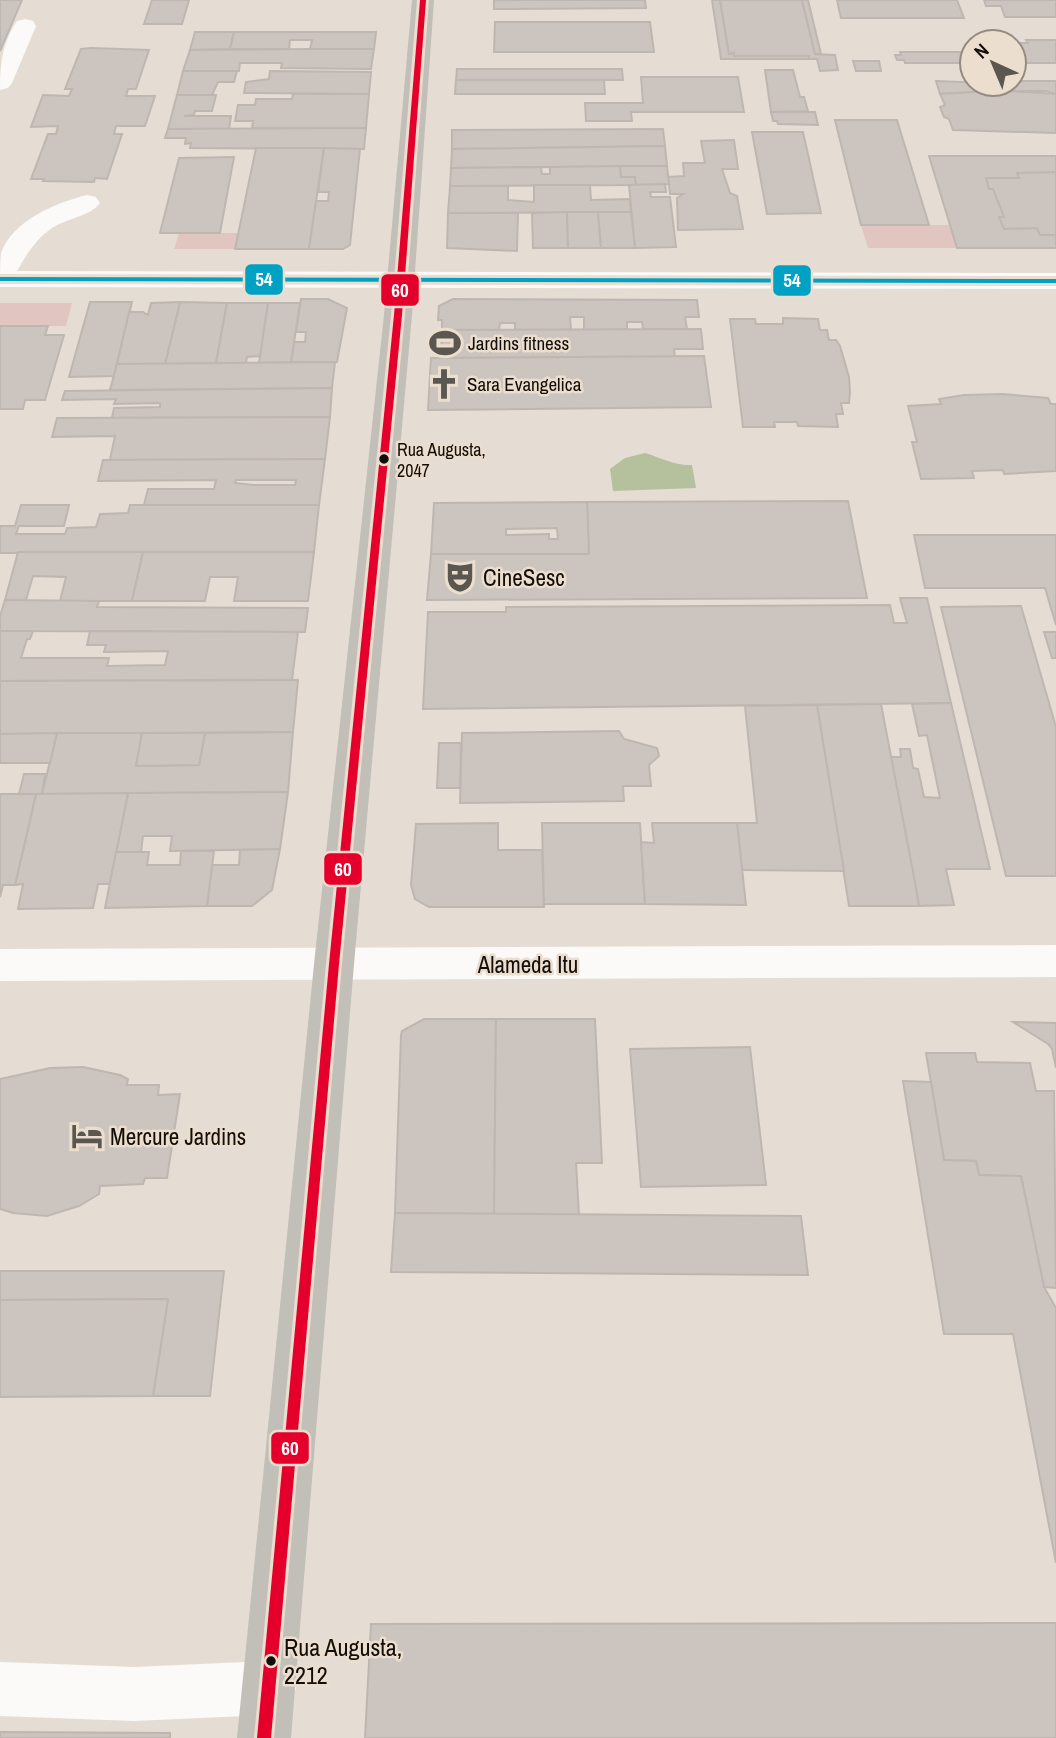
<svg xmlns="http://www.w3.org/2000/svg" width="1056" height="1738" font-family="'Archivo Narrow',sans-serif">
<rect width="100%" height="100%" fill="#e5ddd4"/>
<g fill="#e0c5c1">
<polygon points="861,225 950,225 957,248 868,248"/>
<polygon points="179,233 238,233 235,249 174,249"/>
<polygon points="0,303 72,303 66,326 0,326"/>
</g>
<path fill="#b5c09c" d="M645,453C662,458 675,466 692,465L696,488L613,491L610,469L625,458Z"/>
<g fill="#ccc4be" stroke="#beb7b1" stroke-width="2" fill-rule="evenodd">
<polygon points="0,0 22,0 0,51"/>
<polygon points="152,0 189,0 182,24 144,24"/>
<polygon points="494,0 645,0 646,8 494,9"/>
<polygon points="712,0 720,0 729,54 734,53 734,56 809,56 809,59 721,59"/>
<polygon points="720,0 802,0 815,54 835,55 838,70 820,71 817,59 809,59 809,56 734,56 734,53 729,54"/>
<polygon points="802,0 808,0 821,54 815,54"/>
<polygon points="837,0 957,0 964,18 841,18"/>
<polygon points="984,0 1056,0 1056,17 1005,17 1001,6 986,6"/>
<polygon points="495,22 650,22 654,52 494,52"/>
<polygon points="195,32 234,32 230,49 190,50"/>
<polygon points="234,32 376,32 374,49 310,49 312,40 290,40 289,49 230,49"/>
<polygon points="1026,40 1056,40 1056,63 1014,63 1014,43 1028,43"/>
<polygon points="91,48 149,50 136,89 128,89 126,96 155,96 145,126 116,126 114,134 122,134 107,179 95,178 94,182 43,181 44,179 31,179 48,134 56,134 58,126 31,127 43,95 69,96 72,89 65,89 81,49"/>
<polygon points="310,49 374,49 371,69 281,68 282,63 240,63 239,71 183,71 190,50"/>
<polygon points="900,52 972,52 972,63 905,63 904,60 897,60 895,55 901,55"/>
<polygon points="853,61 879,61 881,71 856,71"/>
<polygon points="457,69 622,69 623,80 456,80"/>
<polygon points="765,70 793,70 800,97 804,97 808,111 771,112"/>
<polygon points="183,71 237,71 234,82 218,82 212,95 177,95"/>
<polygon points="270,71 371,72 369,94 244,93 246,82 269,79"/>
<polygon points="641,77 738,77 744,112 631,112 632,121 586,121 585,103 643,103"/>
<polygon points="456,80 604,80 605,94 455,94"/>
<polygon points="936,81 1014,84 1014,81 1056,81 1056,94 1046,91 1010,91 1005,94 997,91 940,94"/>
<polygon points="990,91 1005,94 1010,91 1056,94 1056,133 953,130 949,119 944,117 940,107 945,105 940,94"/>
<polygon points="293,94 369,94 366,128 252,128 253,121 235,121 238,105 255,105 256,99 292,99"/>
<polygon points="177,95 216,95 212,111 195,111 194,115 184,116 231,116 229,129 168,129"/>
<polygon points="771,112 815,112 818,125 778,124 777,121 773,121"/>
<polygon points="835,120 897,120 929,225 861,225"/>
<polygon points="366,128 364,149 190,148 191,143 185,144 186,138 165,138 168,129"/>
<polygon points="663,129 665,146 452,149 452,130"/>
<polygon points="752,132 803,132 821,213 767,214"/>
<polygon points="734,140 738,169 722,169 730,193 737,196 743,229 678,230 677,198 683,194 670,194 668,177 684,176 683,163 705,163 701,141"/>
<polygon points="665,146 667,166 451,168 452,149"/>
<polygon points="256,148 324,148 309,249 235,249"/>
<polygon points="324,148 360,149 350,245 343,249 309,249 316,201 328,201 329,192 318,192"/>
<polygon points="929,156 1056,156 1056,248 957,248"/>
<polygon points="234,157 220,233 160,233 179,158"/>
<polygon points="620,166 621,177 635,177 636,185 450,186 451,168 541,167 542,174 550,174 550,167"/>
<polygon points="620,166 667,166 669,184 636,185 635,177 621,177"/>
<polygon points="1056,172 1056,235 1040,235 1037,228 1004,229 999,217 1004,217 993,189 989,189 986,178 1019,178 1017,173"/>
<polygon points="665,184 666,192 650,192 651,197 670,197 676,247 635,248 629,185"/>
<polygon points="534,185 590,185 591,200 630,199 631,212 448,213 450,186 508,186 508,200 534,202"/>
<polygon points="567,212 568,248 533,248 532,213"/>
<polygon points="567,212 598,212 601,248 568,248"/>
<polygon points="598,212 631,212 635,248 601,248"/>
<polygon points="448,213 518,213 517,251 447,248"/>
<polygon points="301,299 328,299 347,308 337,362 291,362 294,342 305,342 306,332 296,332"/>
<polygon points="453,299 697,300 699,317 685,317 687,329 643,329 642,322 627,322 627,329 584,330 584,317 570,317 571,330 515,330 515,323 500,323 499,330 442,330 442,320 438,320 439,306"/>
<polygon points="90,302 132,302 114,376 69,377"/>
<polygon points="180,302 227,303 216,363 165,364"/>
<polygon points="180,302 165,364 117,364 129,312 143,312 148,315 151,303"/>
<polygon points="227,303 268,303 261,356 247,357 246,363 216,363"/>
<polygon points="268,303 300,303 291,362 259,363"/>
<polygon points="783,318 818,319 820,330 827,330 829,340 836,340 840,346 849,377 850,392 849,403 841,403 843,414 836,414 838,427 798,426 797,422 774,422 775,427 743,427 730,319 755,319 756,324 783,324"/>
<polygon points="0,326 48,326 45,335 64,335 45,400 25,400 23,409 0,409"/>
<polygon points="701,329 703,349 674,349 675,357 441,358 442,330"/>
<polygon points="704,356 711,407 428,410 431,358"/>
<polygon points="335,362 332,388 110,390 117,364"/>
<polygon points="332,388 330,417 112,418 114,408 160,407 160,403 114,404 116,399 62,400 65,391"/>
<polygon points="1003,394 1048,398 1051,404 1056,404 1056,471 1004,474 1003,470 972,471 974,478 921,479 912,442 917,442 908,406 941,404 939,399 964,395"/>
<polygon points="330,417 325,459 110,460 115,436 52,437 57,418"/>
<path d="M325,459L319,505H144L148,489H214L216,480L98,481L103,460ZM236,480H296L295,485H254L235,483Z"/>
<polygon points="848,501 867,598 427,600 431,554 589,554 587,502"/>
<path d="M587,502L589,554H431L434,503ZM557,528L558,539H549V534L506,535V529Z"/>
<polygon points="21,505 69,505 64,526 19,526 16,534 65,534 67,528 96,527 100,514 128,513 130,505 319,505 314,552 0,553 0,526 15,526"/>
<polygon points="914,535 1056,535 1056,625 1045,588 925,588"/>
<polygon points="18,552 143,552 132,601 60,601 66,577 33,576 26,600 5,600"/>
<polygon points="143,552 314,552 308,601 234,601 238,577 210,577 205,601 132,601"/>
<polygon points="900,598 927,598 951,703 423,709 428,612 506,612 506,607 890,605 894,623 907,623"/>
<polygon points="5,600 99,601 97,607 308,608 305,632 0,631 0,616"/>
<polygon points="1021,606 1056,727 1056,876 1006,876 941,607"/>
<polygon points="0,631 33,631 30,639 27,639 21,658 109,658 107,666 165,665 168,651 104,652 106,645 87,645 90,631 298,632 292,680 0,681"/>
<polygon points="1044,632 1056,632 1056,658 1052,658"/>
<polygon points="298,680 293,732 0,734 0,681"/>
<polygon points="951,703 990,869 946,869 954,905 919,906 890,757 901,757 900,749 910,749 913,768 918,769 924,797 940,798 927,735 919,736 912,704"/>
<polygon points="881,704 914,877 919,906 849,906 817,705"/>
<polygon points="817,705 844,871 742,870 737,823 757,823 745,706"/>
<polygon points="619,731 624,739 657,748 659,756 649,765 651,786 623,786 624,801 460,803 462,733"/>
<polygon points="293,732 288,792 42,794 57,733 142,733 136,766 199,765 205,733"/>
<polygon points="57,733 50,763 0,763 0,734"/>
<polygon points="142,733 205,733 199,765 136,766"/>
<polygon points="439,743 461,743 460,788 437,788"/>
<polygon points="24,774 45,774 42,794 19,794"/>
<polygon points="288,792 280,849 170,851 172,836 143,836 141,852 116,852 128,793"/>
<polygon points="128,793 110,884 98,884 93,908 18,909 23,884 15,885 36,794"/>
<polygon points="0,794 36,794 15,885 3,885 0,897"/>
<polygon points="498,823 498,850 542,850 544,907 429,907 415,899 411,885 416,824"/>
<polygon points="542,823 640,823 645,904 544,904"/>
<polygon points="652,823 737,823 746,905 645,904 641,842 654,843"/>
<polygon points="280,849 272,890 252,906 207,906 212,865 239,865 240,850"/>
<polygon points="181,851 214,851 207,906 105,908 116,852 149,852 147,865 180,865"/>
<polygon points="424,1019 496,1019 494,1214 395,1213 401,1035 402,1031"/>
<polygon points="496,1019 595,1019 602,1163 576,1163 579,1215 494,1214"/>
<polygon points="1013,1022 1056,1023 1056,1068 1052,1049 1048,1044"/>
<polygon points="750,1047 766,1185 641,1187 630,1049"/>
<polygon points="926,1053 975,1053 977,1062 1030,1063 1036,1091 1054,1091 1056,1288 1044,1287 1021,1176 979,1175 976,1161 944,1160"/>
<polygon points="83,1067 120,1075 128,1079 127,1085 159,1085 158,1095 180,1094 167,1178 145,1178 143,1184 100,1186 99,1194 79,1206 47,1216 13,1213 0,1209 0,1079 50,1068"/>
<polygon points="903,1081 931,1082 944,1160 976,1161 979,1175 1021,1176 1044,1287 1056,1308 1056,1563 1013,1334 944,1334"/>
<polygon points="395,1213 801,1216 808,1275 391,1272"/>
<polygon points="0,1271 224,1271 210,1396 153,1396 168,1299 0,1300"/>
<polygon points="168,1299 153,1396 0,1397 0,1300"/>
<polygon points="1056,1623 1056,1738 365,1738 371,1624"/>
<polygon points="0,1732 170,1733 170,1738 0,1738"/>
</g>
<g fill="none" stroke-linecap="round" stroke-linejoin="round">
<g fill="#fbfaf9" fill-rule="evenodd">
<path d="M25,19L33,21L36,26L12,83L8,88L0,90C0,64 2,43 17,21Z"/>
<path d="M87,195L96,197L100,203C91,216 65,219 52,228C36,239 26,255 17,271L1056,273V289L0,287C0,277 0,262 1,253C13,220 56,203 87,195Z"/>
<polygon points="1056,945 1056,977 0,981 0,949"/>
<polygon points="269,1661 288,1669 296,1688 288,1707 269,1715 134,1721 0,1716 0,1662 134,1667"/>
</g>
<polygon fill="#c2beb8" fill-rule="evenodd" points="412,0 434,0 412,315 354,964 291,1738 237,1738 314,964 384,315"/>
<defs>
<polygon id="bus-1" points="420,0 426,0 402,315 339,964 271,1738 257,1738 329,964 394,315"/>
<polygon id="bus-2" points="0,277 1056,279 1056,283 0,281"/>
</defs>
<use href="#bus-1" stroke="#ebdece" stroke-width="6"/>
<use href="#bus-2" stroke="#ebdece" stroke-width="6"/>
<use href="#bus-1" fill="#e4002b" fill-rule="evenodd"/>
<use href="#bus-2" fill="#01a1c4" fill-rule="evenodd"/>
</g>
<defs>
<symbol id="stadium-bare" viewBox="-9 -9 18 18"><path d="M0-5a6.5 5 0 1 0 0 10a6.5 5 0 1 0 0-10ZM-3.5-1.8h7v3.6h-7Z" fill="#5c5650" stroke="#ebdece" stroke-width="2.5" paint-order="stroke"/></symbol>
<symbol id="church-bare" viewBox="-9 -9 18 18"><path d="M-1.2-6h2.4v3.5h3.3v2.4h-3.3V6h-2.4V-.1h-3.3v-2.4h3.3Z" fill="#5c5650" stroke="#ebdece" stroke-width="2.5" paint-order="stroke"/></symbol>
<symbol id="theatre-bare" viewBox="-9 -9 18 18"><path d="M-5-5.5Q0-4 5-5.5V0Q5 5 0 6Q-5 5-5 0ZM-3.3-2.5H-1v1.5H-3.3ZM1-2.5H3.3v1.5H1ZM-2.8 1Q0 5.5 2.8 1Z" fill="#5c5650" stroke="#ebdece" stroke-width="2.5" paint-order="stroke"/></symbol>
<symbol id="hotel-bare" viewBox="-9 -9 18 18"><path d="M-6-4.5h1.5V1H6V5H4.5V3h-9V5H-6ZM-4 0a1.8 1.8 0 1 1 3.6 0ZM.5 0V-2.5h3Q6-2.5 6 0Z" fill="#5c5650" stroke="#ebdece" stroke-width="2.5" paint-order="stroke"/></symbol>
</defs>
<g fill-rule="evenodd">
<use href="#stadium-bare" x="423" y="321" width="44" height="44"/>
<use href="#church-bare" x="422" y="362" width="44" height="44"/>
<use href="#theatre-bare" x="438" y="555" width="44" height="44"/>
<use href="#hotel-bare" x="65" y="1114" width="44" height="44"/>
</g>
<g fill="#130e09" stroke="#ebdece" stroke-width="2.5">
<circle cx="384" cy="459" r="6"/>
<circle cx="271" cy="1661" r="6"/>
</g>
<g text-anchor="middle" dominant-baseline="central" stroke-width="5" stroke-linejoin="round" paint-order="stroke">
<g font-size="18" fill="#130e09" stroke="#ebdece" text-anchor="start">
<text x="397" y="449">Rua Augusta,<tspan x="397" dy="21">2047</tspan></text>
</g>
<g font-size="19" fill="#130e09" stroke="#ebdece" text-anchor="start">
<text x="468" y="343">Jardins fitness</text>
<text x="467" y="384">Sara Evangelica</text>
</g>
<g font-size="23" fill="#130e09" stroke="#ebdece" text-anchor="start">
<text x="483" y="577">CineSesc</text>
<text x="110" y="1136">Mercure Jardins</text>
</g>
<g font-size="23" fill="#130e09" stroke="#ebdece">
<text x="528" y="964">Alameda Itu</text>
</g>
<g font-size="24" fill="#130e09" stroke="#ebdece" text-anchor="start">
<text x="284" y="1647">Rua Augusta,<tspan x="284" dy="28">2212</tspan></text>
</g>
</g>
<g stroke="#ebdece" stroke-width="2.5">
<rect x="244" y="263" width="40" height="33" rx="7" fill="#01a1c4"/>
<rect x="772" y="264" width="40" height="33" rx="7" fill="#01a1c4"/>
<rect x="380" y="273" width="40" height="34" rx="7" fill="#e4002b"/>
<rect x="323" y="852" width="40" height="34" rx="7" fill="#e4002b"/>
<rect x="270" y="1431" width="40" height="34" rx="7" fill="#e4002b"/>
</g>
<g font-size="19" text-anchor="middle" font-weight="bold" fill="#fff">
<text x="264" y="286">54</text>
<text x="792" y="287">54</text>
<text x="400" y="297">60</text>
<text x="343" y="876">60</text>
<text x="290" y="1455">60</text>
</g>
<g transform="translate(993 63) rotate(316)"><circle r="33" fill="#ebdece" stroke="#958b7f" stroke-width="2"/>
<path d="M0-5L12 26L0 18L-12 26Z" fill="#5c5650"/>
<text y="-10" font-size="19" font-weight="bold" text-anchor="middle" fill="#130e09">N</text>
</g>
</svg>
